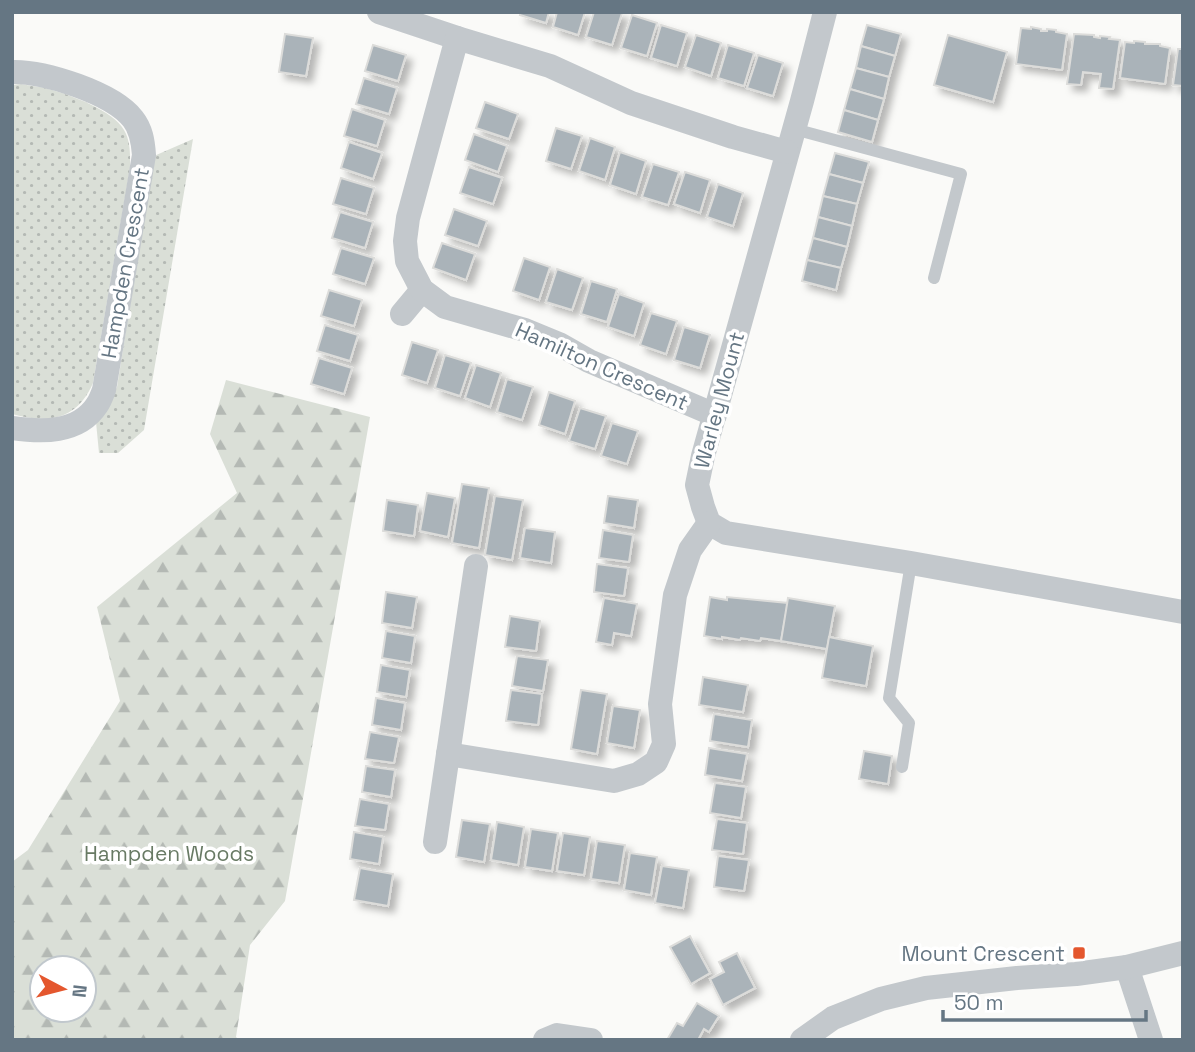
<svg xmlns="http://www.w3.org/2000/svg" width="1195" height="1052" font-family="'Space Grotesk',sans-serif">
<defs>
<pattern id="green-dots" width="8" height="8" patternUnits="userSpaceOnUse" patternTransform="scale(1.75)"><rect width="8" height="8" fill="#dadfd7"/><path d="M2 2h.1M6 6h.1" fill="none" stroke="#b4b9b4" stroke-width="1.8" stroke-linecap="round"/></pattern>
<pattern id="forest-firs" width="22" height="20" patternUnits="userSpaceOnUse" patternTransform="scale(1.75)"><rect width="22" height="20" fill="#dadfd7"/><path d="M5 1l3.5 6h-7zM16 11l3.5 6h-7z" fill="#b4b9b4"/></pattern>
<filter id="shadow"><feDropShadow dx="6" dy="6" stdDeviation="3.5" flood-color="#0004"/></filter>
</defs>
<rect width="100%" height="100%" fill="#fafaf8"/>
<g fill="url(#green-dots)">
<path d="M21,84C30,86 39,86 48,89C69,94 114,111 124,130C131,142 130,155 130,168L93,383C77,420 49,424 12,414V85Z"/>
<polygon points="193,139 144,430 118,453 99,453 96,422 104,412 117,387 154,156"/>
</g>
<path fill="url(#forest-firs)" fill-rule="evenodd" d="M226,380L370,417L285,901L250,945L236,1037L239,1040H12V862L28,850L120,701L97,607L237,493L210,434ZM42,968H84V1010H42Z"/>
<g fill="#aab3b9" stroke="#dcdcda" stroke-width="2" filter="url(#shadow)">
<polygon points="521,12 549,12 546,23 520,15"/>
<polygon points="557,12 585,12 578,35 553,27"/>
<polygon points="594,12 622,13 612,45 586,37"/>
<polygon points="632,15 657,23 647,56 621,48"/>
<polygon points="661,25 687,33 677,66 651,58"/>
<polygon points="867,25 901,34 895,56 861,46"/>
<polygon points="1031,27 1041,29 1041,31 1047,31 1047,29 1056,30 1056,32 1067,34 1062,70 1016,64 1021,28 1031,29"/>
<polygon points="285,34 313,38 306,76 279,72"/>
<polygon points="1074,34 1094,35 1094,37 1100,38 1100,36 1110,37 1109,39 1120,40 1113,89 1099,88 1101,74 1083,72 1081,85 1067,84"/>
<polygon points="696,35 721,43 711,76 685,67"/>
<polygon points="948,35 1007,52 993,102 934,85"/>
<polygon points="1134,41 1145,42 1145,44 1160,44 1160,46 1170,48 1165,84 1120,78 1125,42 1134,43"/>
<polygon points="373,45 406,55 398,81 365,71"/>
<polygon points="728,45 754,53 744,86 718,78"/>
<polygon points="861,46 895,56 889,77 856,68"/>
<polygon points="1178,49 1183,49 1183,86 1173,85"/>
<polygon points="758,55 783,63 773,96 747,88"/>
<polygon points="856,68 889,77 884,99 850,89"/>
<polygon points="364,78 397,88 389,114 356,104"/>
<polygon points="850,89 884,99 878,120 844,110"/>
<polygon points="485,102 518,114 509,139 476,128"/>
<polygon points="352,109 385,120 377,146 344,136"/>
<polygon points="844,110 878,120 872,142 838,132"/>
<polygon points="556,128 582,136 571,169 546,161"/>
<polygon points="474,134 507,146 498,172 465,160"/>
<polygon points="590,138 615,147 605,180 579,171"/>
<polygon points="349,142 382,153 373,179 341,168"/>
<polygon points="620,152 646,161 636,194 610,185"/>
<polygon points="835,153 869,162 863,183 829,174"/>
<polygon points="653,164 679,172 668,205 642,197"/>
<polygon points="469,167 502,178 493,204 460,193"/>
<polygon points="685,172 710,180 700,213 674,204"/>
<polygon points="829,174 863,183 857,204 823,196"/>
<polygon points="341,178 374,188 366,214 333,204"/>
<polygon points="718,184 743,193 733,226 707,217"/>
<polygon points="823,196 857,204 852,226 818,217"/>
<polygon points="454,209 487,221 478,246 445,235"/>
<polygon points="340,212 373,222 365,248 332,238"/>
<polygon points="818,217 852,226 847,247 813,238"/>
<polygon points="813,238 847,247 841,268 807,260"/>
<polygon points="442,243 475,254 466,280 433,268"/>
<polygon points="341,248 374,258 365,284 333,274"/>
<polygon points="524,258 550,267 539,300 513,291"/>
<polygon points="807,260 841,268 836,290 802,281"/>
<polygon points="557,269 583,278 572,310 546,302"/>
<polygon points="591,281 617,289 607,322 581,314"/>
<polygon points="329,290 362,300 354,326 321,316"/>
<polygon points="619,294 644,303 634,336 608,327"/>
<polygon points="651,313 677,321 666,354 640,345"/>
<polygon points="325,325 358,335 350,361 317,351"/>
<polygon points="684,327 710,335 700,368 674,360"/>
<polygon points="412,342 438,350 427,383 402,375"/>
<polygon points="445,355 471,363 460,396 435,388"/>
<polygon points="319,358 352,368 344,394 311,384"/>
<polygon points="476,365 501,373 490,407 465,398"/>
<polygon points="507,379 533,387 522,420 497,412"/>
<polygon points="549,392 575,401 565,434 539,425"/>
<polygon points="580,408 606,416 595,449 569,441"/>
<polygon points="612,423 638,431 627,464 601,456"/>
<polygon points="462,484 489,488 479,548 452,543"/>
<polygon points="427,493 455,498 448,537 420,531"/>
<polygon points="495,496 523,500 512,560 485,555"/>
<polygon points="608,496 638,500 634,528 604,523"/>
<polygon points="387,500 418,505 414,536 383,531"/>
<polygon points="525,528 555,532 551,563 520,558"/>
<polygon points="603,530 633,535 629,562 599,558"/>
<polygon points="597,564 628,568 624,596 594,592"/>
<polygon points="386,592 417,597 412,628 382,623"/>
<polygon points="710,597 727,600 727,597 788,603 781,641 761,638 760,641 741,638 740,640 722,637 722,639 704,636"/>
<polygon points="604,598 637,604 631,636 614,633 612,645 596,642"/>
<polygon points="788,598 835,606 827,649 781,641"/>
<polygon points="510,616 540,621 536,651 505,647"/>
<polygon points="386,631 415,636 411,663 382,658"/>
<polygon points="829,637 873,646 866,686 822,678"/>
<polygon points="517,656 548,660 543,691 512,686"/>
<polygon points="381,665 410,670 406,697 377,692"/>
<polygon points="703,677 748,685 743,712 699,705"/>
<polygon points="511,690 542,694 538,725 506,721"/>
<polygon points="581,690 607,694 597,754 571,749"/>
<polygon points="376,698 405,703 401,730 372,725"/>
<polygon points="613,706 640,710 634,748 607,743"/>
<polygon points="714,714 752,720 748,747 710,741"/>
<polygon points="370,732 399,737 394,763 365,759"/>
<polygon points="709,748 747,754 742,781 705,775"/>
<polygon points="864,751 892,756 888,784 859,779"/>
<polygon points="366,766 395,770 391,797 362,792"/>
<polygon points="715,783 746,787 741,818 710,813"/>
<polygon points="360,799 389,804 385,830 355,826"/>
<polygon points="717,819 747,823 743,854 712,850"/>
<polygon points="462,820 490,824 484,862 456,857"/>
<polygon points="497,822 524,827 518,865 491,860"/>
<polygon points="531,829 558,833 552,871 525,867"/>
<polygon points="354,832 383,837 379,864 350,859"/>
<polygon points="563,833 590,837 584,875 557,871"/>
<polygon points="597,841 625,845 619,883 591,879"/>
<polygon points="630,853 657,857 651,895 624,890"/>
<polygon points="718,856 749,860 744,891 714,887"/>
<polygon points="662,866 689,870 683,908 655,903"/>
<polygon points="360,868 393,874 388,906 354,900"/>
<polygon points="690,936 710,973 691,984 670,947"/>
<polygon points="737,953 755,988 723,1005 710,979 724,972 719,962"/>
<polygon points="697,1003 719,1016 709,1032 704,1029 698,1040 667,1040 677,1023 683,1026"/>
</g>
<g fill="none" stroke-linecap="round" stroke-linejoin="round">
<g stroke="#c3c8cc" stroke-width="12">
<polyline points="794,129 961,174 934,278"/>
<polyline points="902,767 909,723 889,698 911,563"/>
</g>
<g stroke="#c3c8cc" stroke-width="24">
<polyline points="379,12 457,38"/>
<polyline points="825,12 802,101 703,456 697,485 703,507 709,523 726,533 911,563 1183,612"/>
<path d="M12,72C44,71 113,93 133,119C141,129 143,141 144,155L104,390C102,395 100,401 97,405C78,434 41,432 12,428"/>
<polyline points="402,314 422,290"/>
<polyline points="715,415 589,361 559,344 525,330 445,307 422,290 407,261 405,241 408,218 457,38 550,66 631,103 733,137 787,152"/>
<polyline points="448,754 614,781 638,774 656,762 664,744 660,704 675,595 690,550 709,523"/>
<polyline points="435,842 476,566"/>
<polyline points="1127,967 1151,1040"/>
<polyline points="545,1040 557,1035 591,1040"/>
<polyline points="802,1040 833,1018 881,999 926,988 1017,978 1076,974 1127,967 1183,953"/>
</g>
</g>
<rect fill="#e4572e" stroke="#fff" stroke-width="2.5" x="1072" y="946" width="14" height="14" rx="3.5"/>
<g text-anchor="middle" dominant-baseline="central" stroke-width="7" stroke-linejoin="round" paint-order="stroke">
<g font-size="21" fill="#657683" stroke="#fff">
<text transform="translate(125 263) rotate(-80)">Hampden Crescent</text>
<text transform="translate(602 366) rotate(24)">Hamilton Crescent</text>
<text transform="translate(719 400) rotate(-75)">Warley Mount</text>
</g>
<g font-size="21" fill="#687a64" stroke="#fff">
<text x="169" y="853">Hampden Woods</text>
</g>
<g font-size="21" fill="#657683" stroke="#fff" text-anchor="end">
<text x="1065" y="953">Mount Crescent</text>
</g>
</g>
<rect width="1195" height="1052" fill="none" stroke="#657683" stroke-width="28"/>
<g transform="translate(63 989) rotate(97)"><circle r="33" fill="#ffffff" stroke="#c1c8cd" stroke-width="2"/>
<path d="M0-5L12 26L0 18L-12 26Z" fill="#e4572e"/>
<text y="-10" font-size="19" font-weight="bold" text-anchor="middle" fill="#657683">N</text>
</g>
<path d="M943 1010v10h203v-10" fill="none" stroke="#657683" stroke-width="3.5"/>
<text x="954" y="1010" font-size="21" fill="#657683" stroke="#ffffff" stroke-width="5" paint-order="stroke">50 m</text>
</svg>
